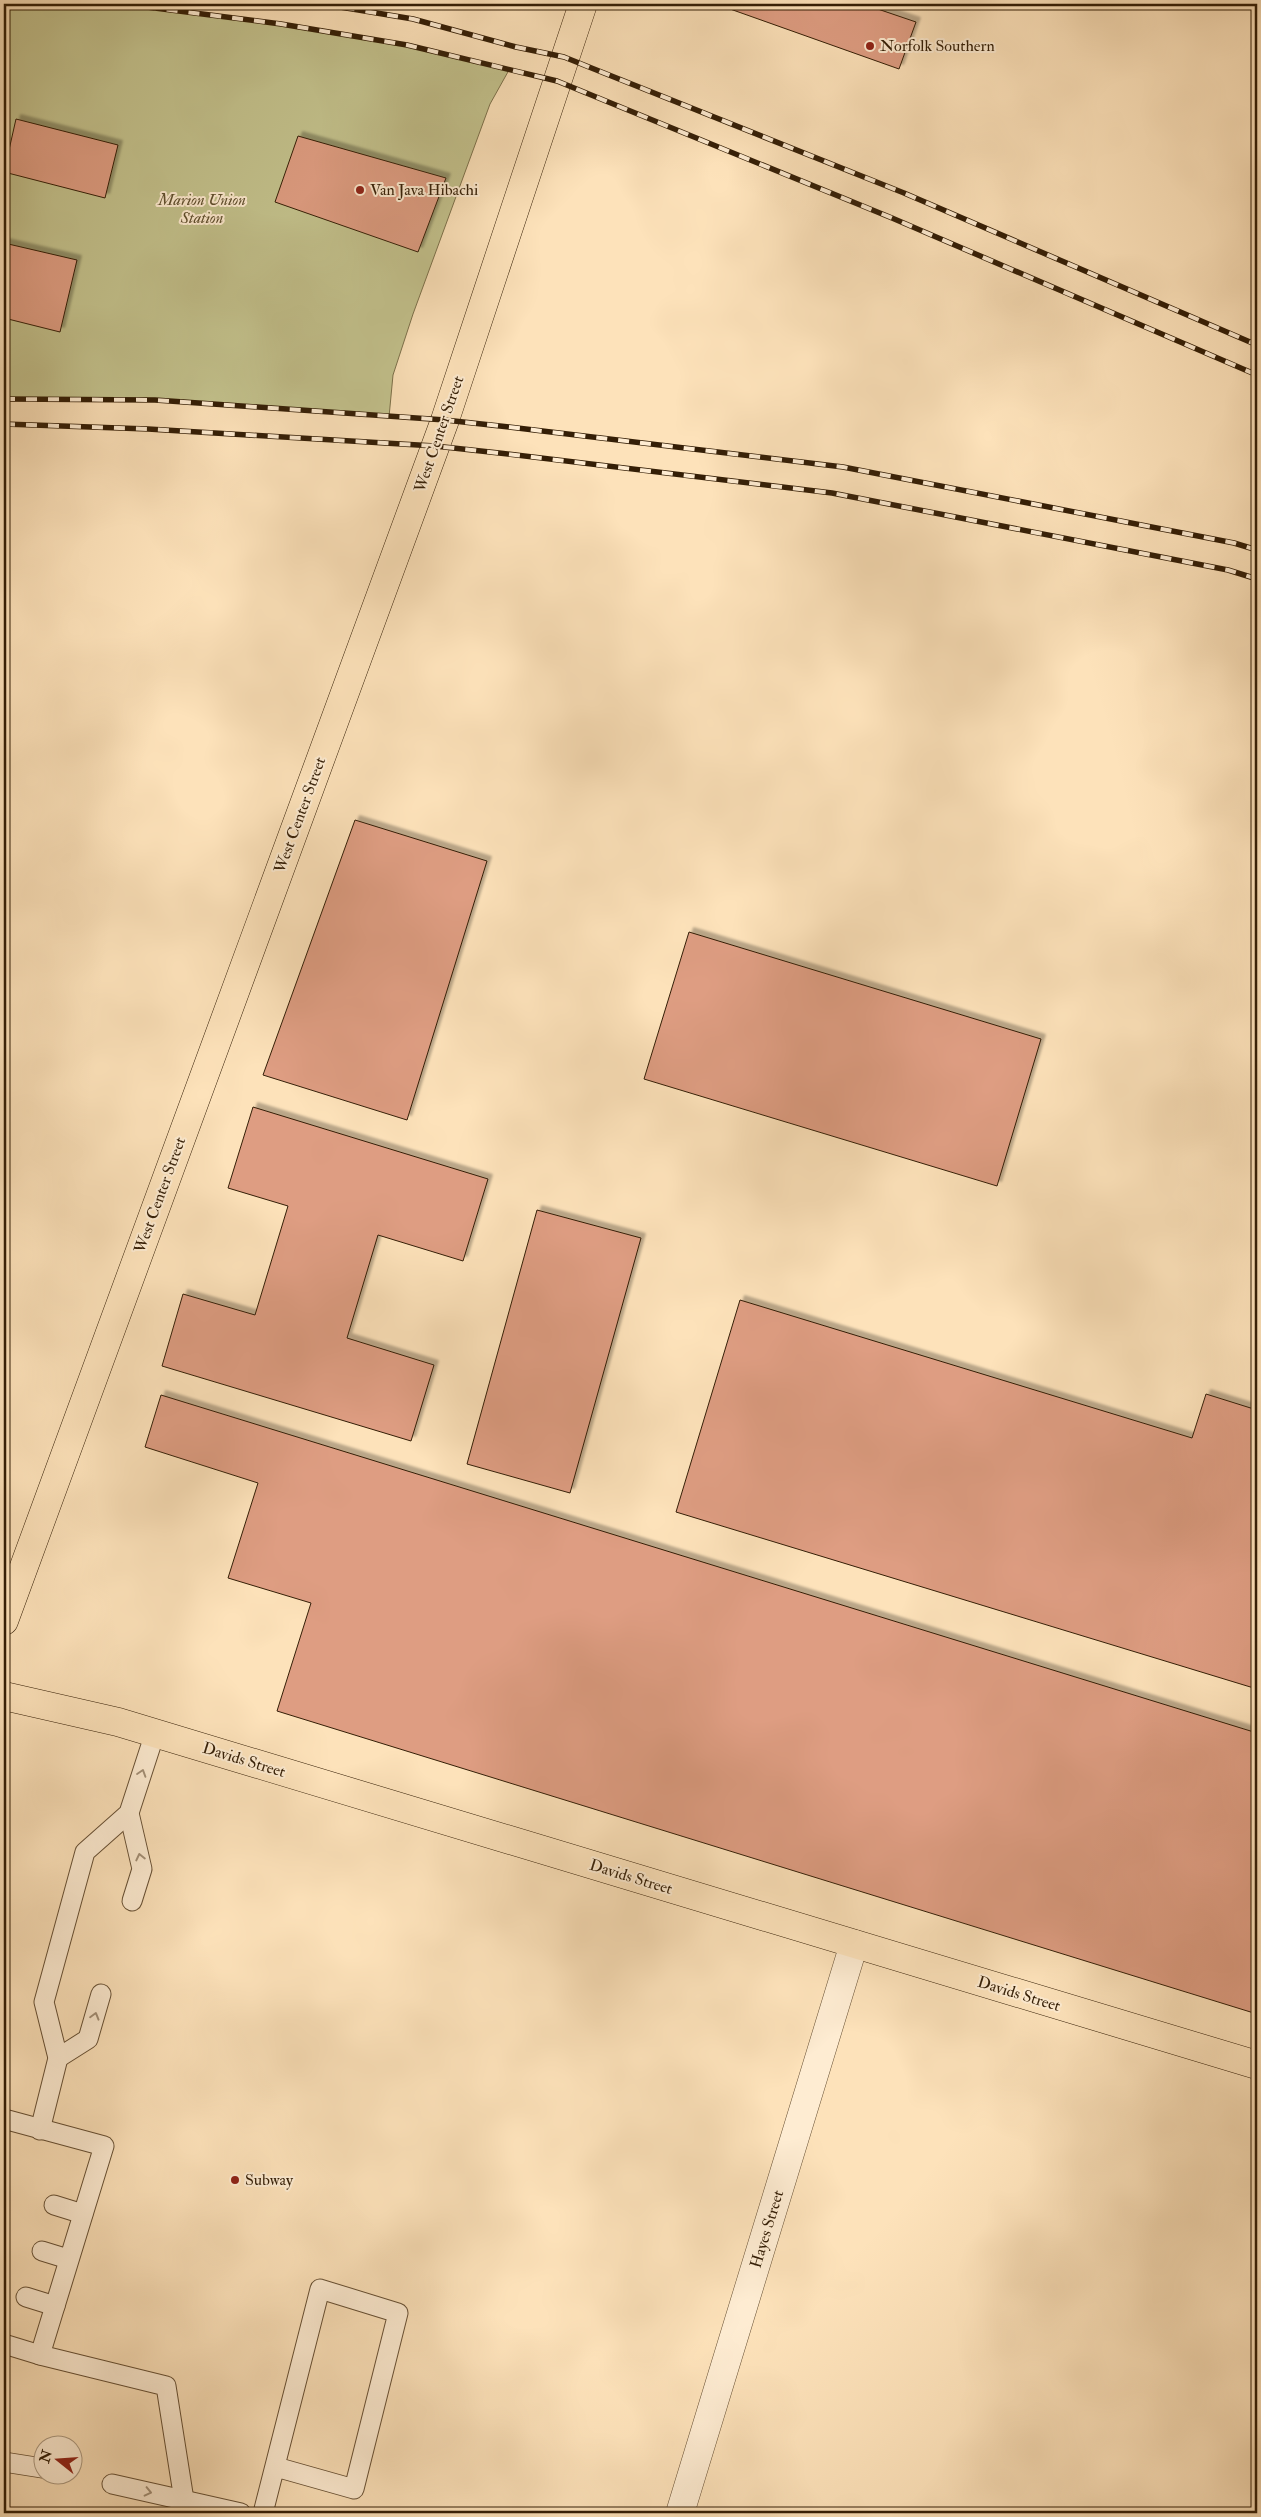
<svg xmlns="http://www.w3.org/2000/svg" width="1261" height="2517" font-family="'IM FELL Double Pica',serif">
<defs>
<filter id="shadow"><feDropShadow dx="4.5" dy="-4.5" stdDeviation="1" flood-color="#0004"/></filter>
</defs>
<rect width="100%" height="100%" fill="#fde2ba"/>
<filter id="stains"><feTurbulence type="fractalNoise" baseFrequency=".004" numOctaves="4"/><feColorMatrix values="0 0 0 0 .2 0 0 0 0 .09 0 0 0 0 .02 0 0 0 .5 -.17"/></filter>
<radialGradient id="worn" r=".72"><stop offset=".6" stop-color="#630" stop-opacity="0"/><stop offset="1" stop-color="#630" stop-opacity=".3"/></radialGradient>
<polygon fill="#c3c28d" stroke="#7c704a" points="4,4 123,4 281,24 407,45 509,70 490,104 413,314 393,375 389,417 155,400 4,399"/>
<g fill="#de9d82" stroke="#341e06" filter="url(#shadow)">
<polygon points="716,4 863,4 916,22 899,69"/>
<polygon points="16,119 118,145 105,198 4,172"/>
<polygon points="298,136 446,178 418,252 275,202"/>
<polygon points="4,243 77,260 60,332 4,318"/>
<polygon points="355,820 487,861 407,1120 263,1075"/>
<polygon points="689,932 1041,1039 997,1186 644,1079"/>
<polygon points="253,1107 488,1179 463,1261 378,1235 347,1338 434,1365 411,1441 162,1366 183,1294 255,1315 288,1206 228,1188"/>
<polygon points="537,1210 641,1238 570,1493 467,1464"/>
<polygon points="740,1300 1192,1438 1206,1394 1257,1410 1257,1689 676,1512"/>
<polygon points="161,1395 1257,1733 1257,2014 277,1711 311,1603 228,1578 258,1483 145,1447"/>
</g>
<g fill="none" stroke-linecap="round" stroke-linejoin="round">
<defs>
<g id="lane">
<polyline points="129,1813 142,1869 132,1901"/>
<polyline points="58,2058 88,2039 101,1994"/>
<polyline points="4,2119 104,2146 40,2355 4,2344"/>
<polyline points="40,2130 58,2058 44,2002 85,1852 129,1813 155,1733"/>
<polyline points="54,2205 83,2214"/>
<polyline points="42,2251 68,2259"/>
<polyline points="26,2297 55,2306"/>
<polyline points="40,2355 166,2386 184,2500"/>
<polyline points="4,2462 42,2468"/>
<polyline points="112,2484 241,2513"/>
<polyline points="263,2513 320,2289 398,2313 354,2489 276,2467"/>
</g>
<polyline id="street" points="680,2513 854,1944"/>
<g id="primary">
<polyline points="4,1621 445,420 583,4"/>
<polyline points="4,1696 118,1722 1257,2065"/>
</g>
</defs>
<use href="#lane" stroke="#664f33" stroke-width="21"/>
<use href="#street" stroke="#664f33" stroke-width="29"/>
<use href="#primary" stroke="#341e06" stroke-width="29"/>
<use href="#lane" stroke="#feecd2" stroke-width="19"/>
<use href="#street" stroke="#feecd2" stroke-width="28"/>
<use href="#primary" stroke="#fde2ba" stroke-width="28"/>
<defs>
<g id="rail">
<polyline points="123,4 281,24 407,45 557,81 892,218 1257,375"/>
<polyline points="322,4 413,19 516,47 564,57 904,193 1257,345"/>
<polyline points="4,399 155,400 445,420 509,427 843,467 1234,543 1257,550"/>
<polyline points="4,424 148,429 435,446 499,453 832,493 1228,570 1257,579"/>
</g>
</defs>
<use href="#rail" stroke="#341e06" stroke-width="5.5"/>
<use href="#rail" stroke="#feecd2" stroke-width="4" stroke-dasharray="11" stroke-linecap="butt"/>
</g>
<defs><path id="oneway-chevron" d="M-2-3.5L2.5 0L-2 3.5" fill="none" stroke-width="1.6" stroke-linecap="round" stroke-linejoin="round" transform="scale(1.25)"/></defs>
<g stroke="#a38f76">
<use href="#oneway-chevron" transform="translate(142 1773) rotate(-72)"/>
<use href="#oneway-chevron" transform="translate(140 1857) rotate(-103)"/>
<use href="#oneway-chevron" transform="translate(95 2016) rotate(-74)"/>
<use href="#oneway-chevron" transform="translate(148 2492) rotate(13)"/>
</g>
<g fill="#8f2418" stroke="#feecd2" stroke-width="2">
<circle cx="870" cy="46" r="5"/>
<circle cx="360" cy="190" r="5"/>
<circle cx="235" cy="2180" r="5"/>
</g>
<g text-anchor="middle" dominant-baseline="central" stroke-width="4" stroke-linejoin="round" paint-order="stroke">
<g font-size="16" fill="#341e06" stroke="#feecd2" text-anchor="start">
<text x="880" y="46">Norfolk Southern</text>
<text x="370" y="190">Van Java Hibachi</text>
<text x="245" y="2180">Subway</text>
</g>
<g font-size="16" font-style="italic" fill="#5f4f2e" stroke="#feecd2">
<text x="202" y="200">Marion Union<tspan x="202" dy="18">Station</tspan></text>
</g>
<g font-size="16" fill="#341e06" stroke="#feecd2">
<text transform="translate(439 434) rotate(-71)">West Center Street</text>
<text transform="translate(300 815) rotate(-70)">West Center Street</text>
<text transform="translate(160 1195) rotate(-70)">West Center Street</text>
<text transform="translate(244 1760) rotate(17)">Davids Street</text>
<text transform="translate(631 1877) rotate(17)">Davids Street</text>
<text transform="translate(1019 1994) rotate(17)">Davids Street</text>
<text transform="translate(767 2229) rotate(-73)">Hayes Street</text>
</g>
</g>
<rect width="1261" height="2517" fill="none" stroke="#fde2ba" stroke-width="20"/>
<rect x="5" y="5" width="1251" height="2507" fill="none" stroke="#341e06" stroke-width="2.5"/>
<rect x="10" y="10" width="1241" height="2497" fill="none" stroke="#341e06"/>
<g transform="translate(58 2460) rotate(287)"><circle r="24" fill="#feecd2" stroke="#ad9a80"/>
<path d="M0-4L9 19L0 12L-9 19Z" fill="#8f2418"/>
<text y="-8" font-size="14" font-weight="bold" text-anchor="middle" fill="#341e06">N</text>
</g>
<rect width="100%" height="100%" filter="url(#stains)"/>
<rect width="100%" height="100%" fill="url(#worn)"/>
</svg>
